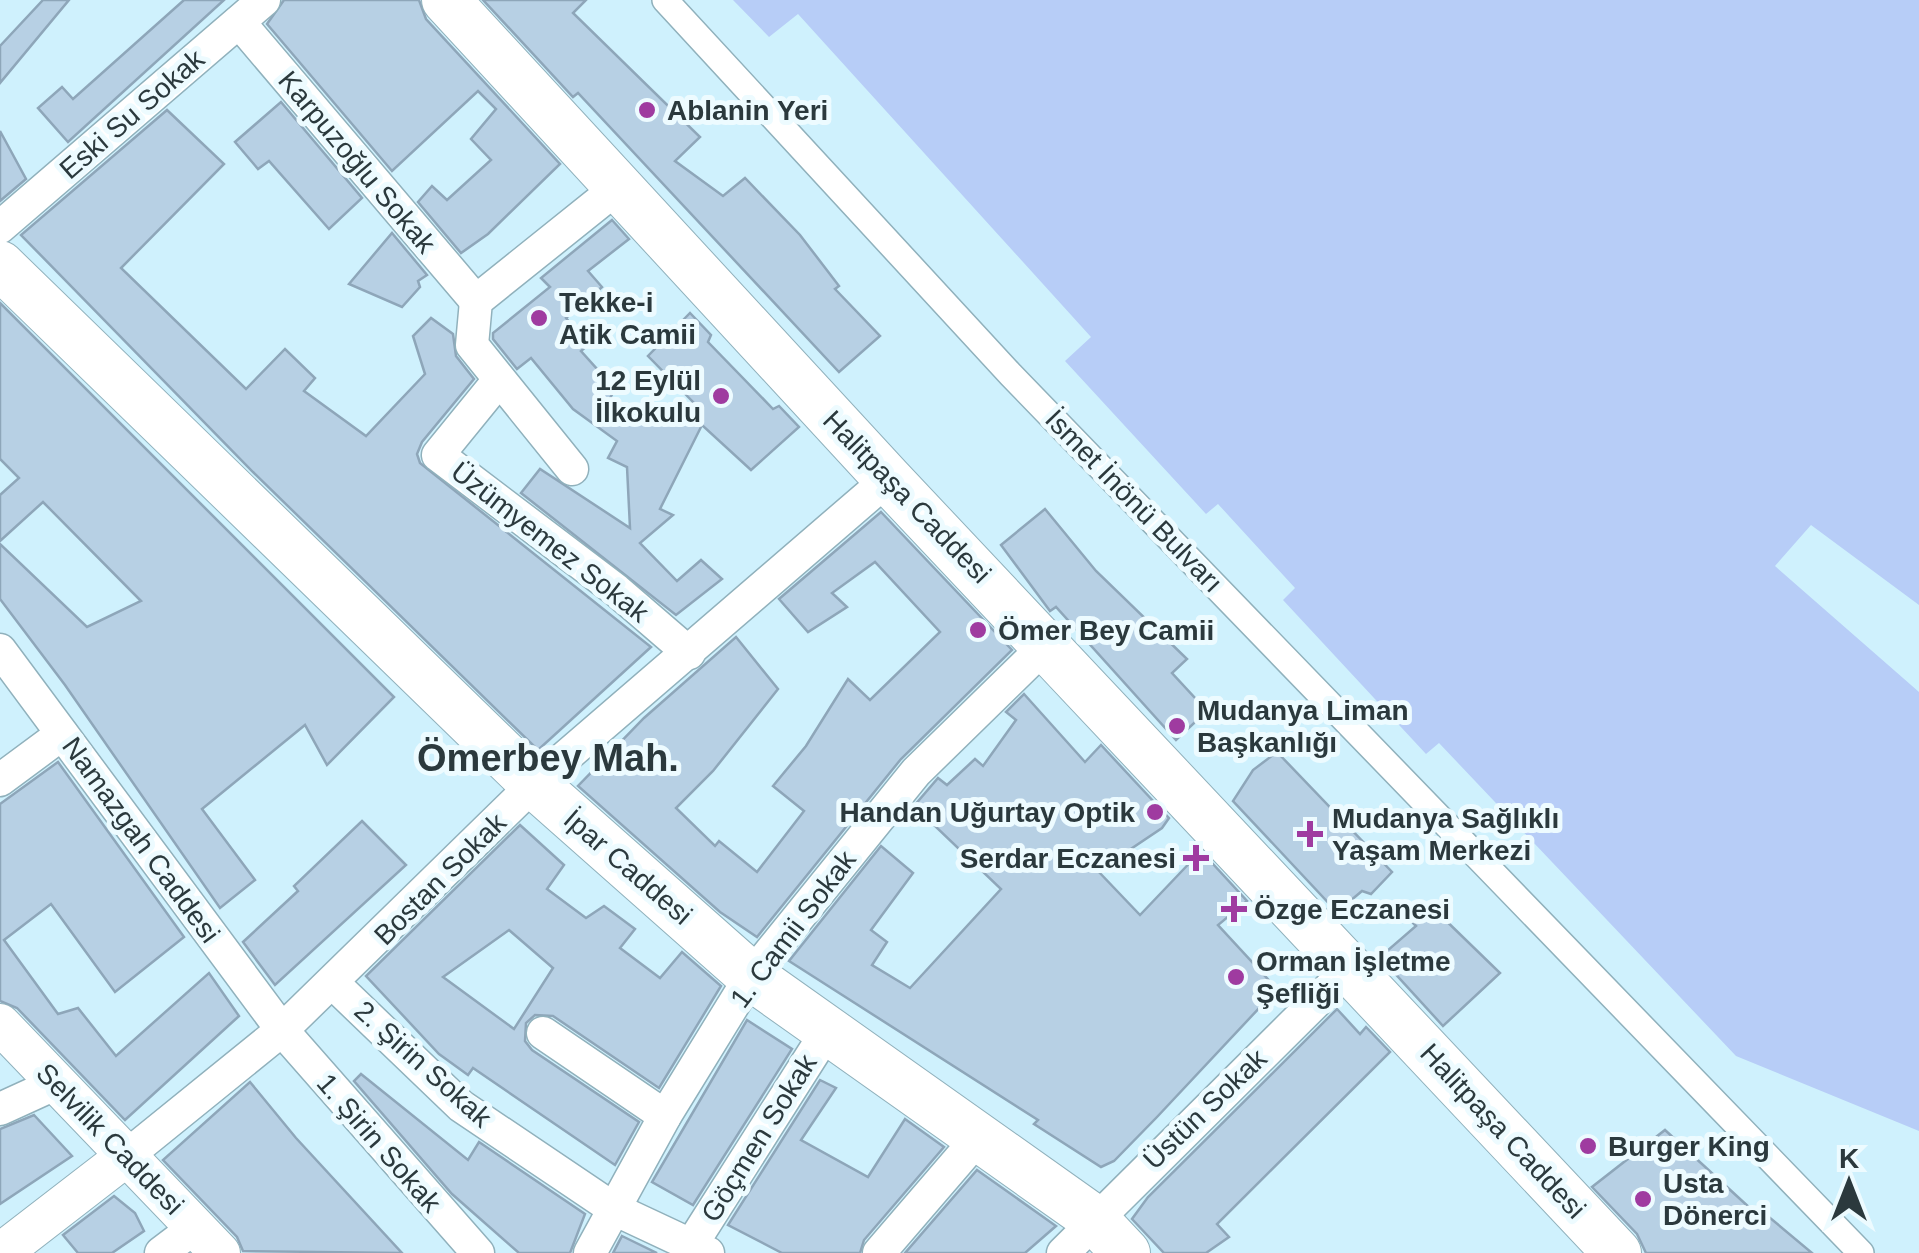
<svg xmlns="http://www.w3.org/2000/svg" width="1919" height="1253" font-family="Arial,sans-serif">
<rect width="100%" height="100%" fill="#cff1fd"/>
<polygon fill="#b7cdf7" points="733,0 1919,0 1919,605 1811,525 1775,566 1919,692 1919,1131 1736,1056 1439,743 1426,754 1283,600 1295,588 1218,504 1206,514 1065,361 1091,337 798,14 769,37"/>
<g fill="#b7d0e4" stroke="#8ea6b9" stroke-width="2.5" fill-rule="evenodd">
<polygon points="43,0 69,0 0,83 0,46"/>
<polygon points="184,0 224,0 68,142 38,108 62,87 73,99"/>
<polygon points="284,0 419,0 426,19 560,164 488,234 461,253 418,202 432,186 447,200 491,160 471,139 496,109 478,91 392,171 267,24"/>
<polygon points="483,0 586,0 573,13 700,137 675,161 723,196 745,178 800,235 839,286 835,289 880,336 839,372 578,93 573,97"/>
<polygon points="281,102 362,198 329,229 269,161 258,169 235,142"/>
<polygon points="167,110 224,164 121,268 246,389 285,349 315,378 304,391 366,436 425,374 413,336 431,318 453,334 456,356 474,379 422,442 417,454 420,463 651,647 538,750 253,472 21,235"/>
<polygon points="0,131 26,179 0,201"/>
<polygon points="612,220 629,239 588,271 602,287 566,318 588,345 581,351 615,389 608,402 657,423 693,402 648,356 690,313 711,335 708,342 773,409 779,406 799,427 751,470 702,425 660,509 673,515 640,543 677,581 701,560 722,579 676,615 521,493 540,469 630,528 627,467 608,458 617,441 573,409 531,358 517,369 493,339 493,333 550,287 541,278"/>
<polygon points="392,233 427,275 418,281 420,287 402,307 349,284"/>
<polygon points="0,303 394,697 327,765 305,725 202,809 255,880 220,908 65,685 0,599 0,544 87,627 141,601 43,502 0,541 0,495 19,478 0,459"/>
<polygon points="1045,509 1096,571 1187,659 1172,673 1207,711 1176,740 1056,607 1050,611 1001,545"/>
<polygon points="881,512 1012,650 901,759 757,937 720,912 578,786 644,718 736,637 778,689 713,771 676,808 715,846 719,841 757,872 804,811 773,786 806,746 848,679 870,700 940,632 875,562 832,593 847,607 808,632 779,599"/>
<polygon points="1024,694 1085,762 1101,745 1169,818 1162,828 1098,871 1140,915 1201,851 1247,901 1218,925 1277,989 1157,1117 1114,1161 1101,1167 1034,1124 1038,1120 789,961 881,846 913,873 871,930 887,942 872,965 910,988 1001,889 914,806 938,778 947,785 975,759 983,766 1016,720 1006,712"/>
<polygon points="1277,752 1392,872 1371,894 1362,891 1337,912 1233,801 1253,770"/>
<polygon points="58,762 184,937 115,992 51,904 4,940 58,1014 78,1008 116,1056 209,973 239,1016 125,1120 17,1008 0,1001 0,804"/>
<polygon points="362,821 406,865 275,985 243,942 298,891 294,886"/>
<path d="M520,825L564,865L547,889L586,918L604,906L635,929L620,948L660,978L682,952L721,986L659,1088L553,1016L535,1015L526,1023L525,1041L532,1050L639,1122L615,1165L473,1068L468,1075L439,1054L366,976ZM509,930L553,968L514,1029L443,977Z"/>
<polygon points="1435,910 1500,973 1443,1026 1380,957 1416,926 1413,923"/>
<polygon points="1337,1009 1360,1034 1366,1027 1390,1052 1217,1224 1229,1237 1206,1253 1164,1253 1132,1219 1148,1197"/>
<polygon points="747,1020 792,1049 693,1205 652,1182"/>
<polygon points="361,1074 468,1160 479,1142 585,1214 570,1253 519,1253 452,1194 354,1081"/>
<polygon points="820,1080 836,1088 801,1140 868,1177 905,1119 944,1147 864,1240 860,1253 782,1253 728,1225"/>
<polygon points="250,1082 296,1138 402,1253 243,1251 237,1237 163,1160"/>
<polygon points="34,1115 72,1156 0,1204 0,1129"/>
<polygon points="1665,1130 1764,1221 1769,1217 1812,1253 1646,1253 1637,1234 1592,1187"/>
<polygon points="977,1170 1056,1226 1025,1253 905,1253"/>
<polygon points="114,1196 135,1213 144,1231 112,1253 78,1253 63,1235"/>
<polygon points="622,1236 657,1253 613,1253"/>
</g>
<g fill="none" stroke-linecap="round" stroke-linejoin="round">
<defs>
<polyline id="pedestrian" points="665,0 1011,375 1861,1253"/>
<g id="minor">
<polyline points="239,22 476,301"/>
<polyline points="0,227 264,0"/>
<polyline points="499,380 438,455 616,590 689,653"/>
<polyline points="572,469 472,345 476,301 617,188"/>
<polyline points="0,650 282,1030 478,1253"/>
<polyline points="0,780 62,734"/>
<polyline points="334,984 461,1106 614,1209 708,1253"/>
<polyline points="543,1033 665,1116"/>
<polyline points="0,1109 57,1083"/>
<polyline points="124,1158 282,1030 534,784 888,479"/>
<polyline points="692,1244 826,1033"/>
<polyline points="161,1253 194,1228"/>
<polyline points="590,1253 665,1116 751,976 916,772 1047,644"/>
<polyline points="879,1253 977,1139"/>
<polyline points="1063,1253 1350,968"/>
</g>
<g id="tertiary">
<polyline points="0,1024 220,1253"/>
<polyline points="1,1253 124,1158"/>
</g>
<g id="secondary">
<polyline points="446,0 888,479 1617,1253"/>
<polyline points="0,265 534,784 751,976 1094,1219 1126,1253"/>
</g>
</defs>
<use href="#pedestrian" stroke="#90b1bc" stroke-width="28"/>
<use href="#minor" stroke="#90b1bc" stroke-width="35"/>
<use href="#tertiary" stroke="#90b1bc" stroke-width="42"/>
<use href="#secondary" stroke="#90b1bc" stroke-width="50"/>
<use href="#pedestrian" stroke="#fff" stroke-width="25"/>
<use href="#minor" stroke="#fff" stroke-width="32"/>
<use href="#tertiary" stroke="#fff" stroke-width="40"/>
<use href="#secondary" stroke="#fff" stroke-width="48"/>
</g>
<g fill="#9f3ba0" stroke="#edfbff" stroke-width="4">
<circle cx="647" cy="110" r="10"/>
<circle cx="539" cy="318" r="10"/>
<circle cx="721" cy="396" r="10"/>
<circle cx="978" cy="630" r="10"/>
<circle cx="1177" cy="726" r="10"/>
<circle cx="1155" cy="812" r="10"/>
<path d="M1305 819h10v10h10v10h-10v10h-10v-10h-10v-10h10z"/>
<path d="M1191 843h10v10h10v10h-10v10h-10v-10h-10v-10h10z"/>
<path d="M1229 894h10v10h10v10h-10v10h-10v-10h-10v-10h10z"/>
<circle cx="1236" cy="977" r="10"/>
<circle cx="1588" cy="1146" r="10"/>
<circle cx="1643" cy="1199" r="10"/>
</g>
<g text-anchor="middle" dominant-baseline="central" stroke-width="10" stroke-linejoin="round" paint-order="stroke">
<g font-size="28" font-weight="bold" fill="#2b393d" stroke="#edfbff" text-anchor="start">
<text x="667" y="110">Ablanin Yeri</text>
<text x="559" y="302">Tekke-i<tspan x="559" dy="32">Atik Camii</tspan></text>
<text x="701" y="380" text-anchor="end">12 Eylül<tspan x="701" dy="32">İlkokulu</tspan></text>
<text x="998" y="630">Ömer Bey Camii</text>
<text x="1197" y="710">Mudanya Liman<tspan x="1197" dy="32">Başkanlığı</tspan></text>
<text x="1135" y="812" text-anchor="end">Handan Uğurtay Optik</text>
<text x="1332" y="818">Mudanya Sağlıklı<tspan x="1332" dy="32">Yaşam Merkezi</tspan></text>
<text x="1176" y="858" text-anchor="end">Serdar Eczanesi</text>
<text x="1254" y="909">Özge Eczanesi</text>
<text x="1256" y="961">Orman İşletme<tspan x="1256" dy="32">Şefliği</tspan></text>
<text x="1608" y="1146">Burger King</text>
<text x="1663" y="1183">Usta<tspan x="1663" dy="32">Dönerci</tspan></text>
</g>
<g font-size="28" fill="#2b393d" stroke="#edfbff">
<text transform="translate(132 114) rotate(-41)">Eski Su Sokak</text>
<text transform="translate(357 162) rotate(50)">Karpuzoğlu Sokak</text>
<text transform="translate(907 497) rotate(46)">Halitpaşa Caddesi</text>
<text transform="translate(1134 501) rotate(46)">İsmet İnönü Bulvarı</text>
<text transform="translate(550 542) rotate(38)">Üzümyemez Sokak</text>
<text transform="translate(141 840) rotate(54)">Namazgah Caddesi</text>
<text transform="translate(628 867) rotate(41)">İpar Caddesi</text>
<text transform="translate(440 879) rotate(-45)">Bostan Sokak</text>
<text transform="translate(793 929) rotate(-53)">1. Camii Sokak</text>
<text transform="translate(423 1064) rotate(42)">2. Şirin Sokak</text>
<text transform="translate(1205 1109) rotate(-44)">Üstün Sokak</text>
<text transform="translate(1503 1131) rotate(47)">Halitpaşa Caddesi</text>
<text transform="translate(759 1138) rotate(-58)">Göçmen Sokak</text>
<text transform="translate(110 1139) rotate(46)">Selvilik Caddesi</text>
<text transform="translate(379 1143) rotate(49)">1. Şirin Sokak</text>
</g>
<g font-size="38" font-weight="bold" fill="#2b393d" stroke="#edfbff">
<text x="548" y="758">Ömerbey Mah.</text>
</g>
</g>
<g transform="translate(1849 1183)" stroke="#edfbff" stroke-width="8" paint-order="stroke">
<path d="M0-8L18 38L0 25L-18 38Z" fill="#2b393d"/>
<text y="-15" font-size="28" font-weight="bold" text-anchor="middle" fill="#2b393d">K</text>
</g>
</svg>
